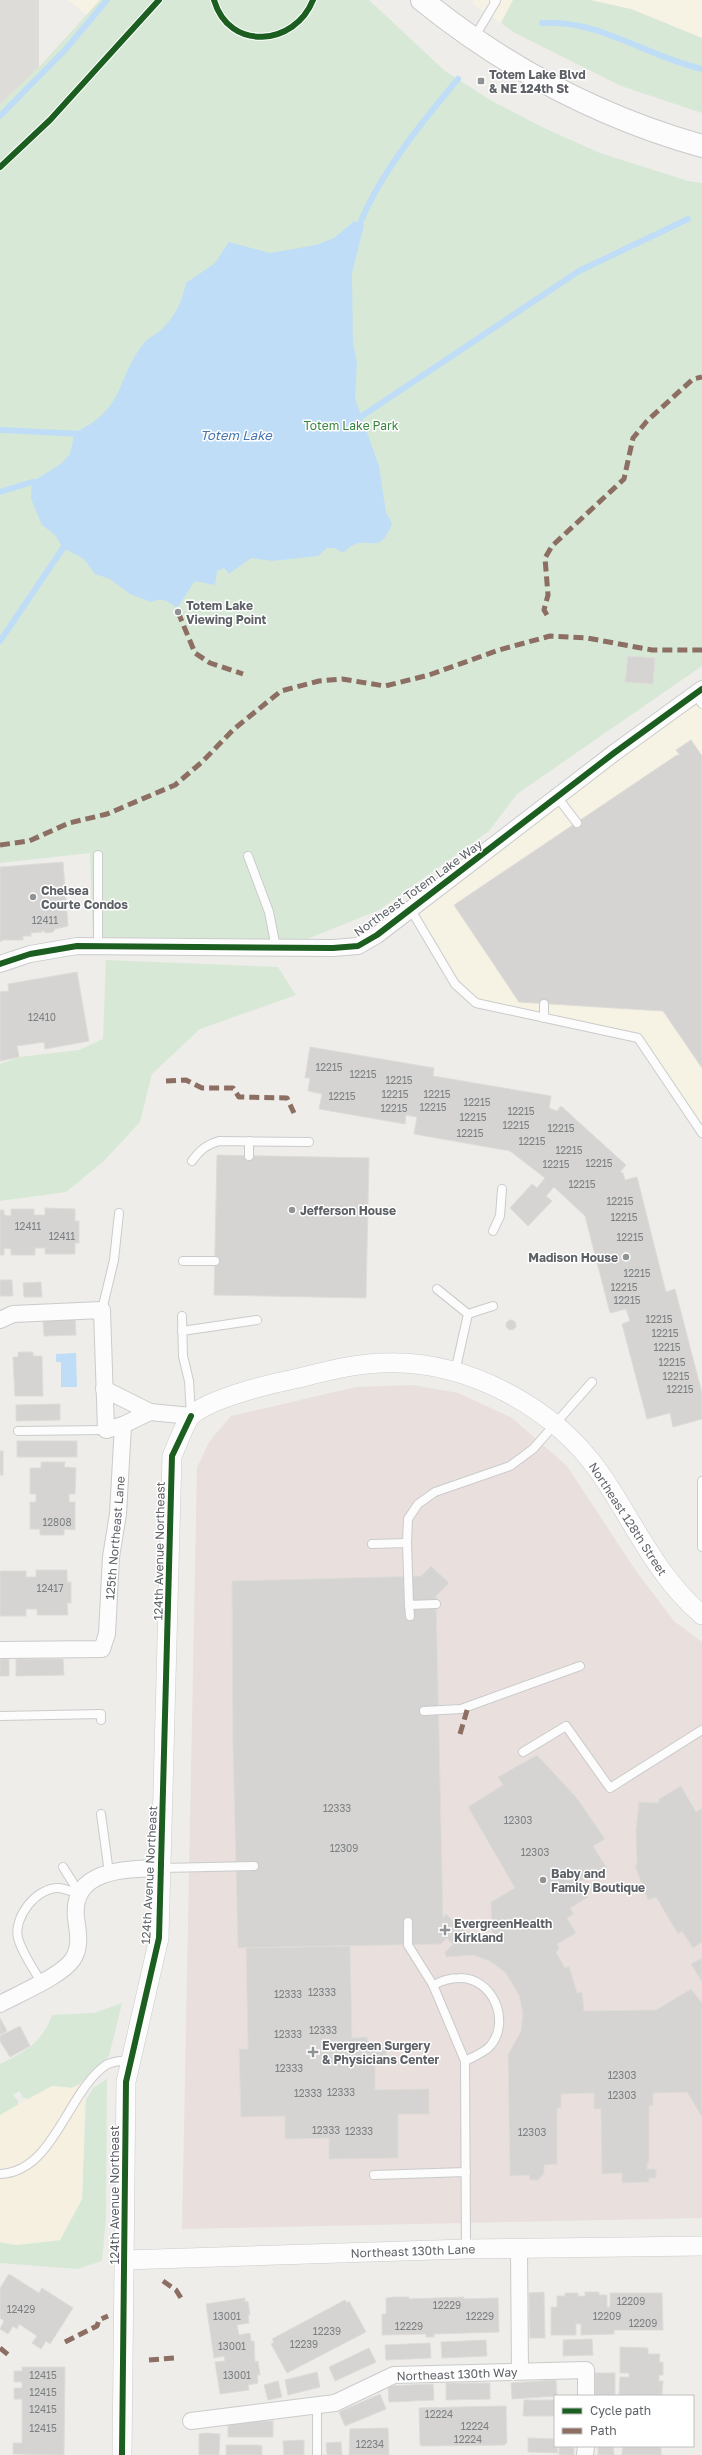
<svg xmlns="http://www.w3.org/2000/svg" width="702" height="2455" font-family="'Golos Text',sans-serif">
<rect width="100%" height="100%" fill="#eeede9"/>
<g fill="#f6f2e4">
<polygon points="68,0 100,0 87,15"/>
<polygon points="473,0 513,0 501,23 473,4"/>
<polygon points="590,0 702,0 702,38 631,9"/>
<polygon points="695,694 702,704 702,1133 638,1039 476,1003 455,984 411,910"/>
</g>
<polygon fill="#dedcd9" points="0,0 39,0 39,67 0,105"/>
<polygon fill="#e9dfdd" points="412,1385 458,1393 512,1418 567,1466 636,1571 674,1621 702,1642 702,2218 182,2229 197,1468 209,1442 231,1416 356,1387"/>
<g fill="#d7e9d6">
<polygon points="100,0 369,0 445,71 492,101 542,127 600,153 688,181 702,183 702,666 517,794 489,831 379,910 300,942 93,937 90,853 0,863 0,105 39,67"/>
<polygon points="513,0 590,0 631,9 702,38 702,113 621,86 513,32 501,23"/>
<polygon points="106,960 278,967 296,995 200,1029 152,1074 140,1122 104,1161 66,1192 0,1201 0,1064 19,1057 79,1050 103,1039"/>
<path d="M122,2003L109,2056L78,2085L72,2088L52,2086L28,2099L22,2097L20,2091L13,2095L18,2101V2105L0,2115V2064C26,2051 42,2043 52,2015L94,2013Z"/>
<polygon points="107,2079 106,2218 102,2261 77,2269 0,2263 0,2242 16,2245 60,2240 82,2199 86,2100 93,2088"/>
</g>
<polygon fill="#f5f0e0" points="78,2085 85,2089 82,2199 60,2240 16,2245 0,2242 0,2115 52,2086 72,2088"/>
<g fill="#bfddf6">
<path d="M354,221L364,225L352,273L353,343L357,362L355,398L379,466L386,512L392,523C380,556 370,537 353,545C349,547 346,550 343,553L335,548H327L318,556L273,561L251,558L229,574L224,568L217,571L215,585L195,581L177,608C168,601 161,597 151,602L130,594L110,579L95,574L84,559L63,548L55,535L42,525L31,499L32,482L62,463L70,454L75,432C127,410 115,376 146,341C151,336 159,333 163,328C176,315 182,301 186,283L215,263L229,242L270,253L316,245L334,238Z"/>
<polygon points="76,1353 77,1387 61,1387 61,1362 56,1362 56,1354"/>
</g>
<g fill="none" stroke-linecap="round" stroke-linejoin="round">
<g stroke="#bfddf6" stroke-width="6">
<path d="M542,23C599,19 648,57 702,69"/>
<polyline points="0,116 65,50 107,0"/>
<path d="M357,231C377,177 421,123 458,79"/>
<polyline points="353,422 579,271 688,219"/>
<polyline points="0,430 82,434"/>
<polyline points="0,492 32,482 40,482"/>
<polyline points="0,641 63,548 69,546"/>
</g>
</g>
<g fill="#d5d4d2" stroke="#dedcd8">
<polygon points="628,656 655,658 653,684 625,682"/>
<polygon points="691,740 702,756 702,1068 663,1011 519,1002 454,905 677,755 680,755 676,750"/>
<polygon points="63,862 68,926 55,929 53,932 46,933 42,930 42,932 31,933 31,936 23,936 23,940 3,940 0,942 0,867"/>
<polygon points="77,972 89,1041 45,1049 44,1042 17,1046 19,1057 0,1061 0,992 9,991 8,984"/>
<polygon points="310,1047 434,1068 433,1076 551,1096 549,1108 557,1111 561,1106 626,1165 620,1172 623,1173 625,1180 637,1177 666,1292 675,1289 702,1393 702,1419 673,1427 670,1413 647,1419 622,1324 630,1321 626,1309 610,1313 585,1216 554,1187 546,1196 552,1201 528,1226 510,1208 532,1184 537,1188 545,1178 510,1151 414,1134 417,1117 406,1115 405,1124 319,1109 322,1094 308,1091 310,1078 305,1078"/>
<polygon points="217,1155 369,1158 366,1298 214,1295"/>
<polygon points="45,1208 75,1209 75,1221 79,1221 79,1243 75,1243 75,1254 45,1254 45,1248 35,1248 35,1255 11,1255 11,1249 4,1248 4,1255 0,1255 0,1210 4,1210 4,1215 11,1216 11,1209 34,1209 34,1215 45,1215"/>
<polygon points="0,1280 12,1280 13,1296 0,1296"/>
<polygon points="41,1282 42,1297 24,1297 23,1283"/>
<polygon points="75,1319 76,1335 44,1336 43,1320"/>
<circle cx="511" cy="1325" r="5"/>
<polygon points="18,1352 33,1352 33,1356 42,1356 43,1396 15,1396 13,1357 18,1357"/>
<polygon points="60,1404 60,1420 16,1421 16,1405"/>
<rect x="17" y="1441" width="60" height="16"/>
<rect x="0" y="1451" width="3" height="24"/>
<polygon points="41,1462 65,1462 64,1467 76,1468 75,1494 69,1494 69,1502 75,1502 75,1530 64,1529 64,1535 40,1535 40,1529 30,1529 30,1502 36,1502 36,1494 30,1494 30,1468 41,1468"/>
<polygon points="431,1566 449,1583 436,1596 443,1918 446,1914 464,1931 452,1944 447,1938 441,1944 238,1948 233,1748 232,1581 421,1576"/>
<polygon points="36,1570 67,1570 67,1582 71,1582 71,1603 67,1603 68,1615 37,1615 37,1609 26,1609 26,1616 0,1616 0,1571 26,1571 26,1577 36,1577"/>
<rect x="0" y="1659" width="9" height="17"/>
<polygon points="16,1659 63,1659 64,1675 16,1676"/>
<polygon points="537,1755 576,1797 605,1839 593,1846 606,1867 579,1882 588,1897 570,1908 574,1914 567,1918 576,1933 557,1944 559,1948 556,1952 565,1968 569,1966 577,1993 582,1992 584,2011 656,2010 691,1989 702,2003 702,2117 687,2092 653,2093 653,2105 649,2106 649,2163 647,2163 647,2169 656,2169 656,2178 649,2178 649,2182 622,2183 622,2173 602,2174 601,2109 594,2109 594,2093 561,2094 561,2108 557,2108 557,2164 544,2165 544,2173 538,2180 530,2180 529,2175 510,2176 508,2055 521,2031 523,2013 519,1995 505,1972 490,1961 473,1955 446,1957 445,1952 465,1932 492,1937 491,1902 515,1888 468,1807 503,1785 498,1777"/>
<polygon points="681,1786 696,1812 702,1808 702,1942 693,1948 682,1931 678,1934 656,1897 648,1900 635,1866 637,1865 636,1831 639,1802 659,1803 659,1799"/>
<polygon points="350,1946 352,2038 367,2037 368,2047 386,2047 387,2062 375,2062 375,2090 429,2089 429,2114 398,2114 398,2158 329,2159 329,2138 285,2139 285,2116 241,2117 239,2049 248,2049 246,1948"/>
<polygon points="702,1958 702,1982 691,1964"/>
<polygon points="0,2018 7,2031 0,2035"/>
<polygon points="20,2026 30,2046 10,2057 0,2041 0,2036"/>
<polygon points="9,2274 39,2293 42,2288 73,2308 50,2344 46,2341 41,2349 32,2343 37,2336 19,2324 17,2329 13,2326 8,2334 0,2329 4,2321 0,2318 0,2288"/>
<polygon points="544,2292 545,2338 530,2338 529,2293"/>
<polygon points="585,2292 599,2292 599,2295 607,2295 607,2307 610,2307 610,2293 662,2293 663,2330 614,2330 614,2334 581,2335 581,2324 576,2324 576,2335 551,2335 551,2307 557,2307 557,2296 565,2296 565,2293 578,2293 578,2296 585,2296"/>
<polygon points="395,2297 409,2297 409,2299 464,2297 464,2299 498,2298 499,2332 434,2334 434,2337 426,2337 426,2334 382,2335 382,2314 386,2314 386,2298"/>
<polygon points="245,2298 245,2302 248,2301 250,2315 248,2315 249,2323 237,2325 239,2335 250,2333 251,2341 254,2341 255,2362 258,2361 260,2375 257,2375 258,2383 248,2385 249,2390 220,2394 215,2362 225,2361 224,2356 214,2358 206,2304"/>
<polygon points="345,2300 347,2303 349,2301 366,2332 287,2373 271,2344 274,2342 272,2339"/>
<polygon points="592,2339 593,2355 563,2356 563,2340"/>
<polygon points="486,2340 487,2356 442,2358 441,2342"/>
<polygon points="430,2343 431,2358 386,2360 385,2345"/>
<polygon points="620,2347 648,2348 648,2354 660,2354 659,2362 663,2362 663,2375 659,2375 659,2381 663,2381 662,2395 619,2396 620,2377 629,2377 629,2373 620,2373"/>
<polygon points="369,2348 376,2362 335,2381 329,2367"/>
<polygon points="22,2367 65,2367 64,2455 13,2454 13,2443 22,2443 22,2399 14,2399 14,2388 22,2388 22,2382 14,2382 14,2371 22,2371"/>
<polygon points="317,2372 320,2387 288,2395 285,2380"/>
<rect x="595" y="2373" width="20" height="23"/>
<polygon points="556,2380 557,2396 512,2399 511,2383"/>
<polygon points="278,2381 282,2397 268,2400 264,2385"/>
<polygon points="446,2383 490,2383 490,2399 446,2400"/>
<polygon points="433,2384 434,2400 389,2402 388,2386"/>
<polygon points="380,2394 386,2409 345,2426 339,2412"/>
<polygon points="524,2400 554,2400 554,2416 523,2416"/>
<polygon points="506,2406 507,2442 505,2445 421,2446 420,2444 419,2408"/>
<rect x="228" y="2421" width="45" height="16"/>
<polygon points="388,2428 389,2455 349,2455 350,2429"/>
<polygon points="206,2433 220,2434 219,2455 199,2455 199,2434"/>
<polygon points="528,2438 555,2439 558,2453 528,2452"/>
<polygon points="304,2440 304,2455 284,2455 283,2441"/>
<polygon points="341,2442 342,2455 327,2455 326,2443"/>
<polygon points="226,2445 258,2445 262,2446 262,2455 226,2455"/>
<polygon points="598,2446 613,2446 614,2455 598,2455"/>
<polygon points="623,2446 661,2446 661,2455 622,2455"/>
<polygon points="559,2447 574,2448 574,2455 559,2455"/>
</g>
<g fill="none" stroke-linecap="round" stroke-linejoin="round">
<defs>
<g id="service">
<polyline points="474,38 496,1 494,0"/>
<polyline points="695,694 702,704"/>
<polyline points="558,798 577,823"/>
<polyline points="98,855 98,947"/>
<polyline points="248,856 269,912 276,948"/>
<polyline points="411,910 455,984 476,1003 638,1038 702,1133"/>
<polyline points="544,1018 544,1004"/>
<polyline points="249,1156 249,1141"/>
<path d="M192,1161C200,1150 206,1145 219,1141L309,1142"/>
<polyline points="493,1231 500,1216 502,1189"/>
<polyline points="183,1261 215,1261"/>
<polyline points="437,1289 468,1314 455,1372"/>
<polyline points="102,1310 114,1260 119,1213"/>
<polyline points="468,1314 493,1306"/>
<polyline points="182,1316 183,1356 189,1381 191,1415"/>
<polyline points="182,1331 257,1320"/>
<polyline points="18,1431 106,1430"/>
<polyline points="702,1481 702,1547"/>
<polyline points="372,1544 407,1543"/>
<polyline points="436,1604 409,1605 407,1543 408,1519 418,1504 435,1492 510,1466 533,1449 592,1382"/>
<polyline points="409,1605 410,1616"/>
<polyline points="424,1711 461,1709 580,1666"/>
<polyline points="0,1716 101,1714 101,1720"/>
<polyline points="523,1752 566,1726 610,1788 702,1730"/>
<polyline points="101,1814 109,1873"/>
<polyline points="63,1867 80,1894"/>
<polyline points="162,1868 254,1866"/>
<polyline points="408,1922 408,1945 433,1985"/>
<path d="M41,1982C33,1968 22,1953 18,1938C13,1917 37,1887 59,1888C66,1889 73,1892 80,1894"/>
<path d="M465,2061C473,2057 486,2052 491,2045C511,2020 492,1977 459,1978C449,1978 442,1981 433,1985L465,2061L466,2249"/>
<path d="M0,2174C54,2172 67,2092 106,2065C113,2061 123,2061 130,2060"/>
<polyline points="374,2175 466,2172"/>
<polyline points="317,2455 317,2405"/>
</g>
<g id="minor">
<polyline points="0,964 30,954 77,946 333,948 358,946 377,935 614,753 702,689"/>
<polyline points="0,1320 13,1314 102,1310 106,1430 123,1425 150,1412 191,1416"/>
<polyline points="104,1389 150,1412"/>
<polyline points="0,1650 102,1649 107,1634 111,1557 118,1514 123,1425"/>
<path d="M0,2004C18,1994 62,1976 73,1959C81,1947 78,1932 76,1918C71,1868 127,1869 162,1868"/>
<polyline points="519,2249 520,2371"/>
<polyline points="191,2421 335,2403 394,2375 586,2370 586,2396"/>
<polyline points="585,2455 586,2446"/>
</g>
<g id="tertiary">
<polyline points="124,2260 466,2249 702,2246"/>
<path d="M122,2455L126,2082L159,1938L172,1456C177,1446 184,1424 191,1416C209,1398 274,1383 299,1378C326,1371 354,1364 382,1363C465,1359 553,1406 600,1473C634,1522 656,1576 702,1615"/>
</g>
<path id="secondary" d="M422,0C505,67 599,117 702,146"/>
</defs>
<use href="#service" stroke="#cacbcb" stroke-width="10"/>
<use href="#minor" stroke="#cacbcb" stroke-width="18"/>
<use href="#tertiary" stroke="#cacbcb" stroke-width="20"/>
<use href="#secondary" stroke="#c9c9ca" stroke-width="24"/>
<use href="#service" stroke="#fcfcfc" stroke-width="8"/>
<use href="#minor" stroke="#fcfcfc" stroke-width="16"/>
<use href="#tertiary" stroke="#fcfcfc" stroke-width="19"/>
<use href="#secondary" stroke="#fcfcfc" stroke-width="22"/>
<g stroke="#8d6e63" stroke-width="5" stroke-dasharray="10 5" stroke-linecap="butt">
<polyline points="178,612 195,653 210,663 243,674"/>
<polyline points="547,615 544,610 548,595 545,558 552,546 624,479 633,438 647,421 693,379 702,377"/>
<polyline points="0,845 29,841 69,823 107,814 175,785 202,762 234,729 281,691 319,681 342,679 385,686 429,675 499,650 550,636 587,638 652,650 702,650"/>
<polyline points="166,1081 186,1080 202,1088 233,1088 239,1097 287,1098 294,1113"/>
<polyline points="460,1734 468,1707"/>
<polyline points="163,2281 176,2290 181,2298"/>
<polyline points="65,2342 97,2326 99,2320 108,2316"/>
<polyline points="0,2348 11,2357"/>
<polyline points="149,2360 175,2358"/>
</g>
<defs>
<g id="cycleway">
<path d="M214,0C229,52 295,46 313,0"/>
<polyline points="0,167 50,120 159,0"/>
<polyline points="0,964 30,954 77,946 333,948 358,946 377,935 614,753 702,689"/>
<polyline points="122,2455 126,2082 159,1938 172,1456 191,1416"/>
</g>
</defs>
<use href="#cycleway" stroke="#fff" stroke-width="8"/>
<use href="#cycleway" stroke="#1b5e20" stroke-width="6"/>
</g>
<g fill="#909394" stroke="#fff" stroke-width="1.5">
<rect x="477" y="77" width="8" height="8" rx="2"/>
<circle cx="178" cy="612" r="4"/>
<circle cx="33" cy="897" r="4"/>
<circle cx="292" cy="1210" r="4"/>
<circle cx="626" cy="1257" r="4"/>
<circle cx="543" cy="1880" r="4"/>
<path d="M443 1924h4v4h4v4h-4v4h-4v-4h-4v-4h4z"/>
<path d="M311 2046h4v4h4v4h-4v4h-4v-4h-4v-4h4z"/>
</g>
<g text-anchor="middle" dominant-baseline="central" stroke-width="3" stroke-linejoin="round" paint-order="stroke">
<g font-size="10" fill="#7d8083">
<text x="45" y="920">12411</text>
<text x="42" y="1017">12410</text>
<text x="329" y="1067">12215</text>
<text x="363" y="1074">12215</text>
<text x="399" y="1080">12215</text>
<text x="395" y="1094">12215</text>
<text x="437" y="1094">12215</text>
<text x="342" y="1096">12215</text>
<text x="477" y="1102">12215</text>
<text x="433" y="1107">12215</text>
<text x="394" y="1108">12215</text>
<text x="521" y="1111">12215</text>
<text x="473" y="1117">12215</text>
<text x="516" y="1125">12215</text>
<text x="561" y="1128">12215</text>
<text x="470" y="1133">12215</text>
<text x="532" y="1141">12215</text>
<text x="569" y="1150">12215</text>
<text x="599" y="1163">12215</text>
<text x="556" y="1164">12215</text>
<text x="582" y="1184">12215</text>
<text x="620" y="1201">12215</text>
<text x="624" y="1217">12215</text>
<text x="28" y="1226">12411</text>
<text x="62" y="1236">12411</text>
<text x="630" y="1237">12215</text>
<text x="637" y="1273">12215</text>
<text x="624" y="1287">12215</text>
<text x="627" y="1300">12215</text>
<text x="659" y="1319">12215</text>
<text x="665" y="1333">12215</text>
<text x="667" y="1347">12215</text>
<text x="672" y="1362">12215</text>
<text x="676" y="1376">12215</text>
<text x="680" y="1389">12215</text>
<text x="57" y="1522">12808</text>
<text x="50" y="1588">12417</text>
<text x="337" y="1808">12333</text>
<text x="518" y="1820">12303</text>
<text x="344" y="1848">12309</text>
<text x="535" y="1852">12303</text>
<text x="322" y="1992">12333</text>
<text x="288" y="1994">12333</text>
<text x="323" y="2030">12333</text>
<text x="288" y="2034">12333</text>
<text x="289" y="2068">12333</text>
<text x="622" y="2075">12303</text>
<text x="341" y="2092">12333</text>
<text x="308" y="2093">12333</text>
<text x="622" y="2095">12303</text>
<text x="326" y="2130">12333</text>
<text x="359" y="2131">12333</text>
<text x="532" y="2132">12303</text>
<text x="631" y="2301">12209</text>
<text x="447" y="2305">12229</text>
<text x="21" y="2309">12429</text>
<text x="227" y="2316">13001</text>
<text x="480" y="2316">12229</text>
<text x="607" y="2316">12209</text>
<text x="643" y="2323">12209</text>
<text x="409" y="2326">12229</text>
<text x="327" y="2331">12239</text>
<text x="304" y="2344">12239</text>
<text x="232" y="2346">13001</text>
<text x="43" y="2375">12415</text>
<text x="237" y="2375">13001</text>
<text x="43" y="2392">12415</text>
<text x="43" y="2409">12415</text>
<text x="439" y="2414">12224</text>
<text x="475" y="2426">12224</text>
<text x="43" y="2428">12415</text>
<text x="468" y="2439">12224</text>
<text x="370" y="2444">12234</text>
</g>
<g font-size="12" font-weight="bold" fill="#5e6267" stroke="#fff" text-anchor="start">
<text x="489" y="74">Totem Lake Blvd<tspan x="489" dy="14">&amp; NE 124th St</tspan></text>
<text x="186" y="605">Totem Lake<tspan x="186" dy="14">Viewing Point</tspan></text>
<text x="41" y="890">Chelsea<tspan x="41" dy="14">Courte Condos</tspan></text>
<text x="300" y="1210">Jefferson House</text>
<text x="618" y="1257" text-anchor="end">Madison House</text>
<text x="551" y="1873">Baby and<tspan x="551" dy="14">Family Boutique</tspan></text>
<text x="454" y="1923">EvergreenHealth<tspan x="454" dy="14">Kirkland</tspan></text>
<text x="322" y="2045">Evergreen Surgery<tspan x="322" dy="14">&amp; Physicians Center</tspan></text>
</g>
<g font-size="12" fill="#38843e" stroke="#fff">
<text x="351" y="425">Totem Lake Park</text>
</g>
<g font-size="12" fill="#5e6267" stroke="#fff">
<text transform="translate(418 888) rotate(-36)">Northeast Totem Lake Way</text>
<text transform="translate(628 1519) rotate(57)">Northeast 128th Street</text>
<text transform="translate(115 1538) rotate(-85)">125th Northeast Lane</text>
<text transform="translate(159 1551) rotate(-89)">124th Avenue Northeast</text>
<text transform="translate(149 1875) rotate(-87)">124th Avenue Northeast</text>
<text transform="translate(114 2195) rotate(-90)">124th Avenue Northeast</text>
<text transform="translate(413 2251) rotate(-2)">Northeast 130th Lane</text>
<text transform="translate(457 2374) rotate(-2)">Northeast 130th Way</text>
</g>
<g font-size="13" font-style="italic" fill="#4777af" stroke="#fff">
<text x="236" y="435">Totem Lake</text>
</g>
</g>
<rect x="554" y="2395" width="140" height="52" fill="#ffffff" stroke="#bfc0c2"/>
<rect x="562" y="2408" width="20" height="6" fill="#1b5e20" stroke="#bfc0c2"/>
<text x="590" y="2415" font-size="12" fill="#5e6267">Cycle path</text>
<rect x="562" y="2428" width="20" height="6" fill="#8d6e63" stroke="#bfc0c2"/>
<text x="590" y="2435" font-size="12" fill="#5e6267">Path</text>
</svg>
